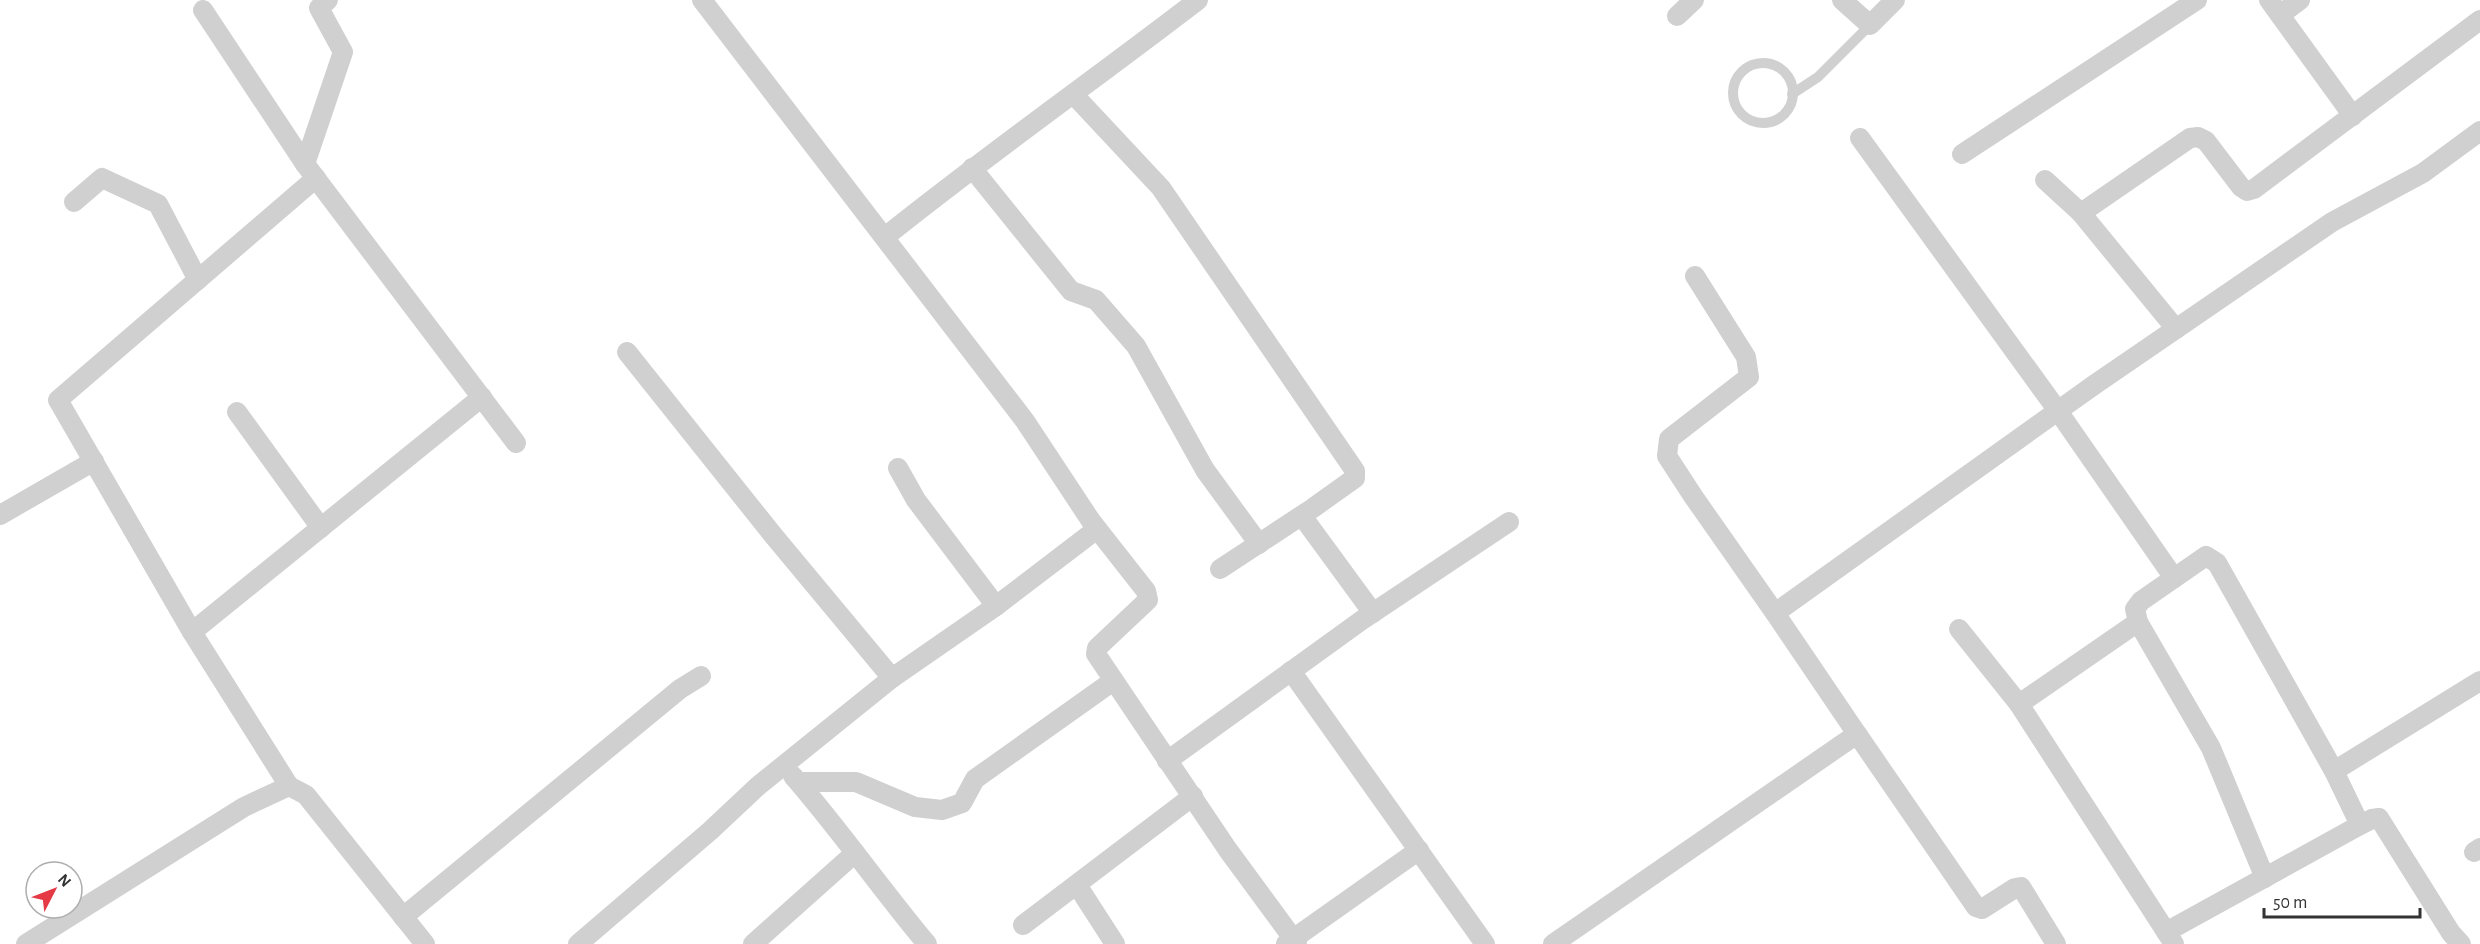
<svg xmlns="http://www.w3.org/2000/svg" width="2480" height="944" font-family="'Alegreya Sans',sans-serif">
<rect width="100%" height="100%" fill="#fff"/>
<g fill="none" stroke-linecap="round" stroke-linejoin="round">
<g stroke="#d0d0d0" stroke-width="10">
<circle cx="1763" cy="93" r="30"/>
<polyline points="1792,94 1818,77 1870,25"/>
</g>
<g stroke="#d0d0d0" stroke-width="20">
<polyline points="328,0 319,8 343,52 305,164 516,443"/>
<polyline points="702,0 1025,421 1091,521 1146,591 1148,600 1097,648 1096,654 1228,850 1297,944"/>
<polyline points="1842,0 1870,25 1895,0"/>
<polyline points="2269,0 2353,116"/>
<polyline points="203,10 305,164"/>
<polyline points="2280,15 2300,0"/>
<polyline points="1677,16 1694,0"/>
<polyline points="1074,95 1161,188 1355,471 1355,478 1313,508 1220,569"/>
<polyline points="1860,138 2058,411 2174,578"/>
<polyline points="1962,154 2197,0"/>
<polyline points="972,168 1071,291 1096,300 1136,346 1205,470 1259,544"/>
<polyline points="2045,180 2081,213 2176,329"/>
<polyline points="74,202 102,178 158,204 198,280"/>
<polyline points="2081,213 2190,138 2198,137 2206,141 2241,187 2247,191 2254,189 2480,20"/>
<path d="M885,237C987,155 1094,80 1198,0"/>
<polyline points="1695,276 1746,357 1749,377 1669,439 1667,456 1693,496 1775,613"/>
<polyline points="627,352 773,535 892,678 996,606 1097,529"/>
<polyline points="237,412 321,528"/>
<polyline points="898,468 916,500 996,606"/>
<polyline points="0,515 94,461"/>
<polyline points="1302,516 1373,613"/>
<polyline points="1959,629 2019,704 2174,944"/>
<polyline points="192,632 482,397"/>
<polyline points="1291,671 1485,944"/>
<polyline points="2019,704 2138,622"/>
<polyline points="1857,734 1976,907 1982,909 2015,888 2021,887 2056,944"/>
<polyline points="1167,761 1362,620 1509,522"/>
<polyline points="2334,771 2480,681"/>
<path d="M793,776C840,830 881,889 927,944"/>
<polyline points="799,782 856,782 915,807 942,810 962,803 975,779 1113,681"/>
<polyline points="289,786 192,632 58,400 316,178"/>
<polyline points="2474,852 2480,848"/>
<polyline points="2265,878 2211,748 2138,622 2135,609 2141,601 2206,556 2217,563 2334,771 2360,825"/>
<polyline points="1077,885 1115,944"/>
<polyline points="403,917 680,689 701,676"/>
<polyline points="1023,925 1193,796"/>
<polyline points="2166,932 2360,825 2372,819 2379,818 2451,933 2461,944"/>
<polyline points="26,944 244,807 289,786 306,795 425,944"/>
<polyline points="578,944 710,831 758,786 892,678"/>
<polyline points="753,944 855,853"/>
<polyline points="1286,944 1419,850"/>
<polyline points="1553,944 1857,734 1775,613 2094,385 2332,222 2423,173 2480,131"/>
</g>
</g>
<g transform="translate(54 890) rotate(48)"><circle r="28" fill="#ffffff" stroke="#adadad" stroke-width="1.5"/>
<path d="M0-4.5L10 22L0 15L-10 22Z" fill="#e63946"/>
<text y="-9" font-size="16" font-weight="bold" text-anchor="middle" fill="#333333">N</text>
</g>
<path d="M2264 908v9h156v-9" fill="none" stroke="#333333" stroke-width="3"/>
<text x="2273" y="908" font-size="18" fill="#333333" stroke="#ffffff" stroke-width="4.5" paint-order="stroke">50 m</text>
</svg>
